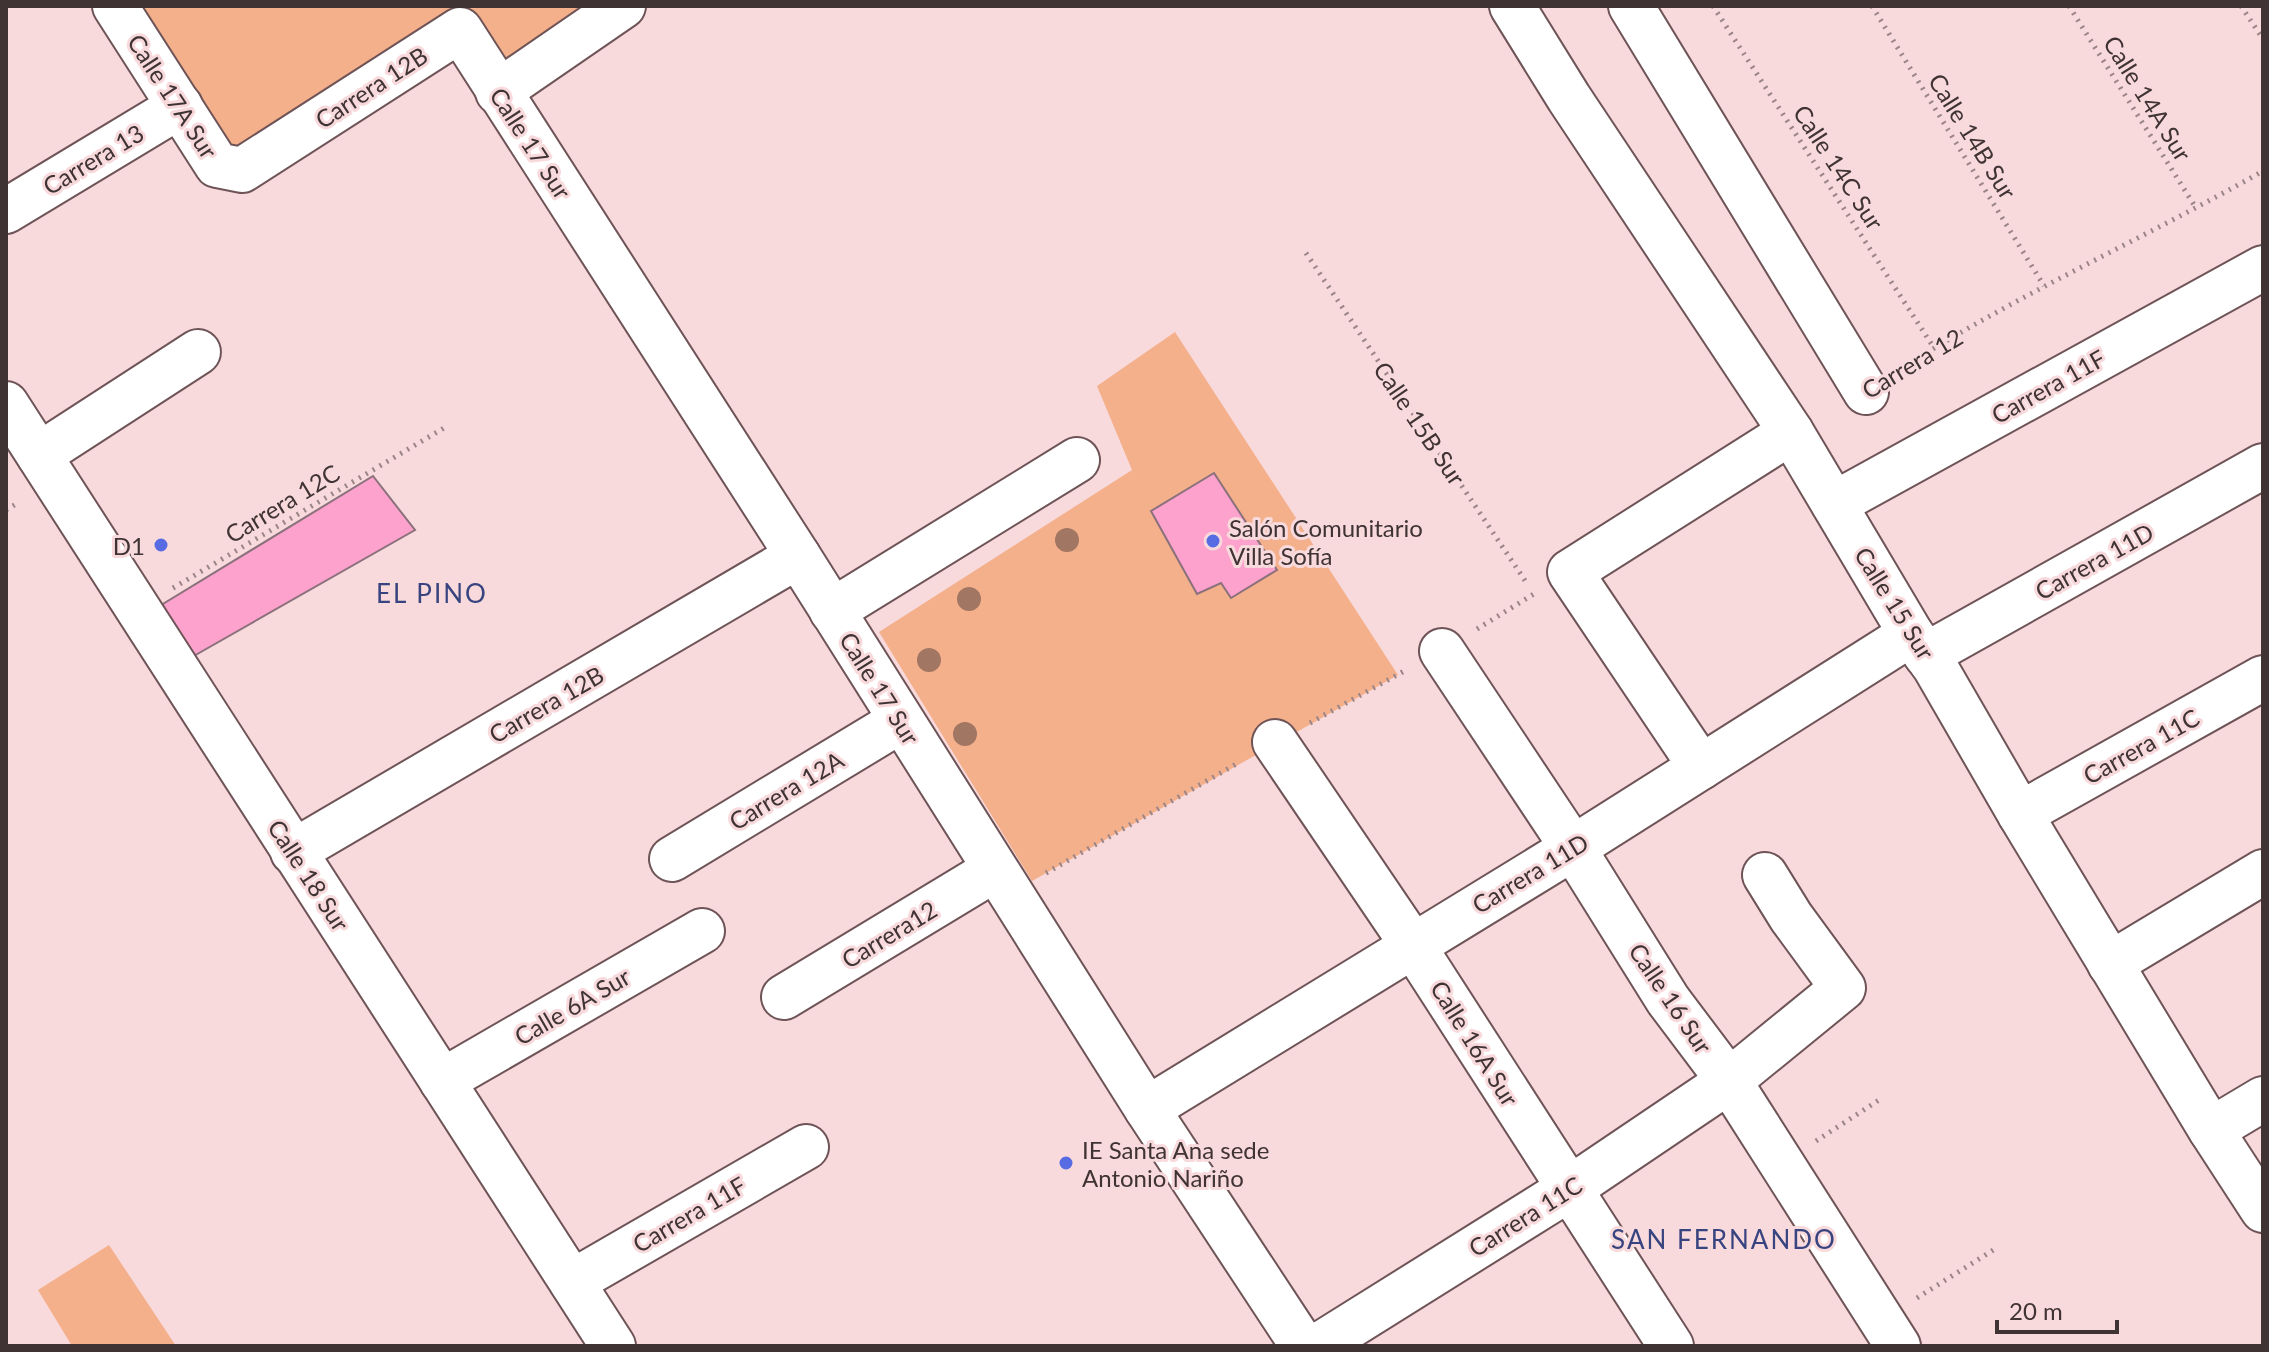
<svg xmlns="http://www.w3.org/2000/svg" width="2269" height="1352" font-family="Lato,sans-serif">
<rect width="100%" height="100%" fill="#f8d9dc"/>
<g fill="#f4b08b">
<polygon points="117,6 600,6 498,92 460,30 242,170"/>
<polygon points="1175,332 1398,675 1032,881 879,632 1132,470 1097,386"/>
<polygon points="109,1245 176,1346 72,1346 38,1290"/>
</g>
<g fill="#fda2cc" stroke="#8a717c" stroke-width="2">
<polygon points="1214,473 1277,570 1231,598 1221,583 1197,594 1151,511"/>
<polygon points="373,476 415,530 185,661 153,610"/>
</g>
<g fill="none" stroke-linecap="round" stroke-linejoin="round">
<defs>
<g id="minor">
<polyline points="115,6 217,165 242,170 460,30 798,556 1147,1109 1303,1346"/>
<polyline points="1512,6 1569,98 1791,432 1911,634 1935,667 2020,814 2211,1130 2263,1210"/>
<polyline points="1631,6 1866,392"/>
<polyline points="498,92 623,6"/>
<polyline points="6,211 180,106"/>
<polyline points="6,404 613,1346"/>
<polyline points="39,455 198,352"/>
<polyline points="1834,504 2263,268"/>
<polyline points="832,611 1077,460"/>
<polyline points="1442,651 1573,848 1668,1000 1729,1081 1898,1346"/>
<polyline points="1926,655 2263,466"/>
<polyline points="1275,742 1412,944 1671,1346"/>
<polyline points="1701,767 1570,572 1791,432"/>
<polyline points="2020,814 2263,678"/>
<polyline points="293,852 798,556"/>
<polyline points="672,859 900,721"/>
<polyline points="2110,964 2263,872"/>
<polyline points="784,997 994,870"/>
<polyline points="442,1081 702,931"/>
<polyline points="1147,1109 1573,848 1911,634"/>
<polyline points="2211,1130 2263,1099"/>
<polyline points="572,1282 806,1147"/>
<polyline points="1318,1346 1569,1189 1729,1081 1843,988 1791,917 1765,875"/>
</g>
</defs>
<use href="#minor" stroke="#6e5457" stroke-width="48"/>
<g stroke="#9b8587" stroke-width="5" stroke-dasharray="2 6" stroke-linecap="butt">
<polyline points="1713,6 1934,348"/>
<polyline points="1872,6 2044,286"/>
<polyline points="2069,6 2196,208"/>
<polyline points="2241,6 2263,39"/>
<polyline points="1306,253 1528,585"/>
<path d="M1899,370C2016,295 2143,239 2263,171"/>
<polyline points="6,510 19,502"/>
<polyline points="173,588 444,428"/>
<polyline points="1477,629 1537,592"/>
<polyline points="1310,723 1406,670"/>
<polyline points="1046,873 1238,763"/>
<polyline points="1816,1141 1879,1100"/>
<polyline points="1917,1298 1998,1247"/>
</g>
<use href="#minor" stroke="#fff" stroke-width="44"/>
</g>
<g fill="#a17663">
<circle cx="1067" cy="540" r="12"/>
<circle cx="969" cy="599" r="12"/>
<circle cx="929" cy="660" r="12"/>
<circle cx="965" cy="734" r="12"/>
</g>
<g fill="#576ce2" stroke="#f8d9dc" stroke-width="3">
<circle cx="1213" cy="541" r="8"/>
<circle cx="161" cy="545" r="8"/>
<circle cx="1066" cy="1163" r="8"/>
</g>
<g text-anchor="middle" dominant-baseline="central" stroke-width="6" stroke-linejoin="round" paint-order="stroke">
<g font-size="24" fill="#3f3334" stroke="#f8d9dc">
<text transform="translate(371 87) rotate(-33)">Carrera 12B</text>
<text transform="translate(173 96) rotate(57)">Calle 17A Sur</text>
<text transform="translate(2148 98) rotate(58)">Calle 14A Sur</text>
<text transform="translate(1973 136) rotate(58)">Calle 14B Sur</text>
<text transform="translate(531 143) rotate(57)">Calle 17 Sur</text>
<text transform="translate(93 159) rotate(-31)">Carrera 13</text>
<text transform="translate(1839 167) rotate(57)">Calle 14C Sur</text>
<text transform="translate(1912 363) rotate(-31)">Carrera 12</text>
<text transform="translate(2048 386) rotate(-29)">Carrera 11F</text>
<text transform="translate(1420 423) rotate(56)">Calle 15B Sur</text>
<text transform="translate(282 503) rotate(-31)">Carrera 12C</text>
<text transform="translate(2094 561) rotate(-29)">Carrera 11D</text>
<text transform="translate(1895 603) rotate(58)">Calle 15 Sur</text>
<text transform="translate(880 688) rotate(58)">Calle 17 Sur</text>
<text transform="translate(546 704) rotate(-30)">Carrera 12B</text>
<text transform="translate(2141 746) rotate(-29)">Carrera 11C</text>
<text transform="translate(786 790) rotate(-31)">Carrera 12A</text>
<text transform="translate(1530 873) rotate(-31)">Carrera 11D</text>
<text transform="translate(309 875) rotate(57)">Calle 18 Sur</text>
<text transform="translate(889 934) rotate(-31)">Carrera12</text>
<text transform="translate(1671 998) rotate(56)">Calle 16 Sur</text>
<text transform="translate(572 1006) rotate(-30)">Calle 6A Sur</text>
<text transform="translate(1475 1043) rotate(58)">Calle 16A Sur</text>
<text transform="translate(689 1214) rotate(-30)">Carrera 11F</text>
<text transform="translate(1525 1216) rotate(-32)">Carrera 11C</text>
</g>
<g font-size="24" fill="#3f3334" stroke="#f8d9dc" text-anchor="start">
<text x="1229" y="527">Salón Comunitario<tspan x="1229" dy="28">Villa Sofía</tspan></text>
<text x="145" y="545" text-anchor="end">D1</text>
<text x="1082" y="1149">IE Santa Ana sede<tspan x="1082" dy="28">Antonio Nariño</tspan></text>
</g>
<g font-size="26" letter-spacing="2" fill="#37447f" stroke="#f8d9dc">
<text x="432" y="593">EL PINO</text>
<text x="1724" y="1239">SAN FERNANDO</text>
</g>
</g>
<rect width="2269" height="1352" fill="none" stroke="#3f3334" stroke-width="16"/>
<path d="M1997 1320v12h120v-12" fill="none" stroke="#3f3334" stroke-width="4"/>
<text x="2009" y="1320" font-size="24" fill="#3f3334" stroke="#f8d9dc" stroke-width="6" paint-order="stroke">20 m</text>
</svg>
